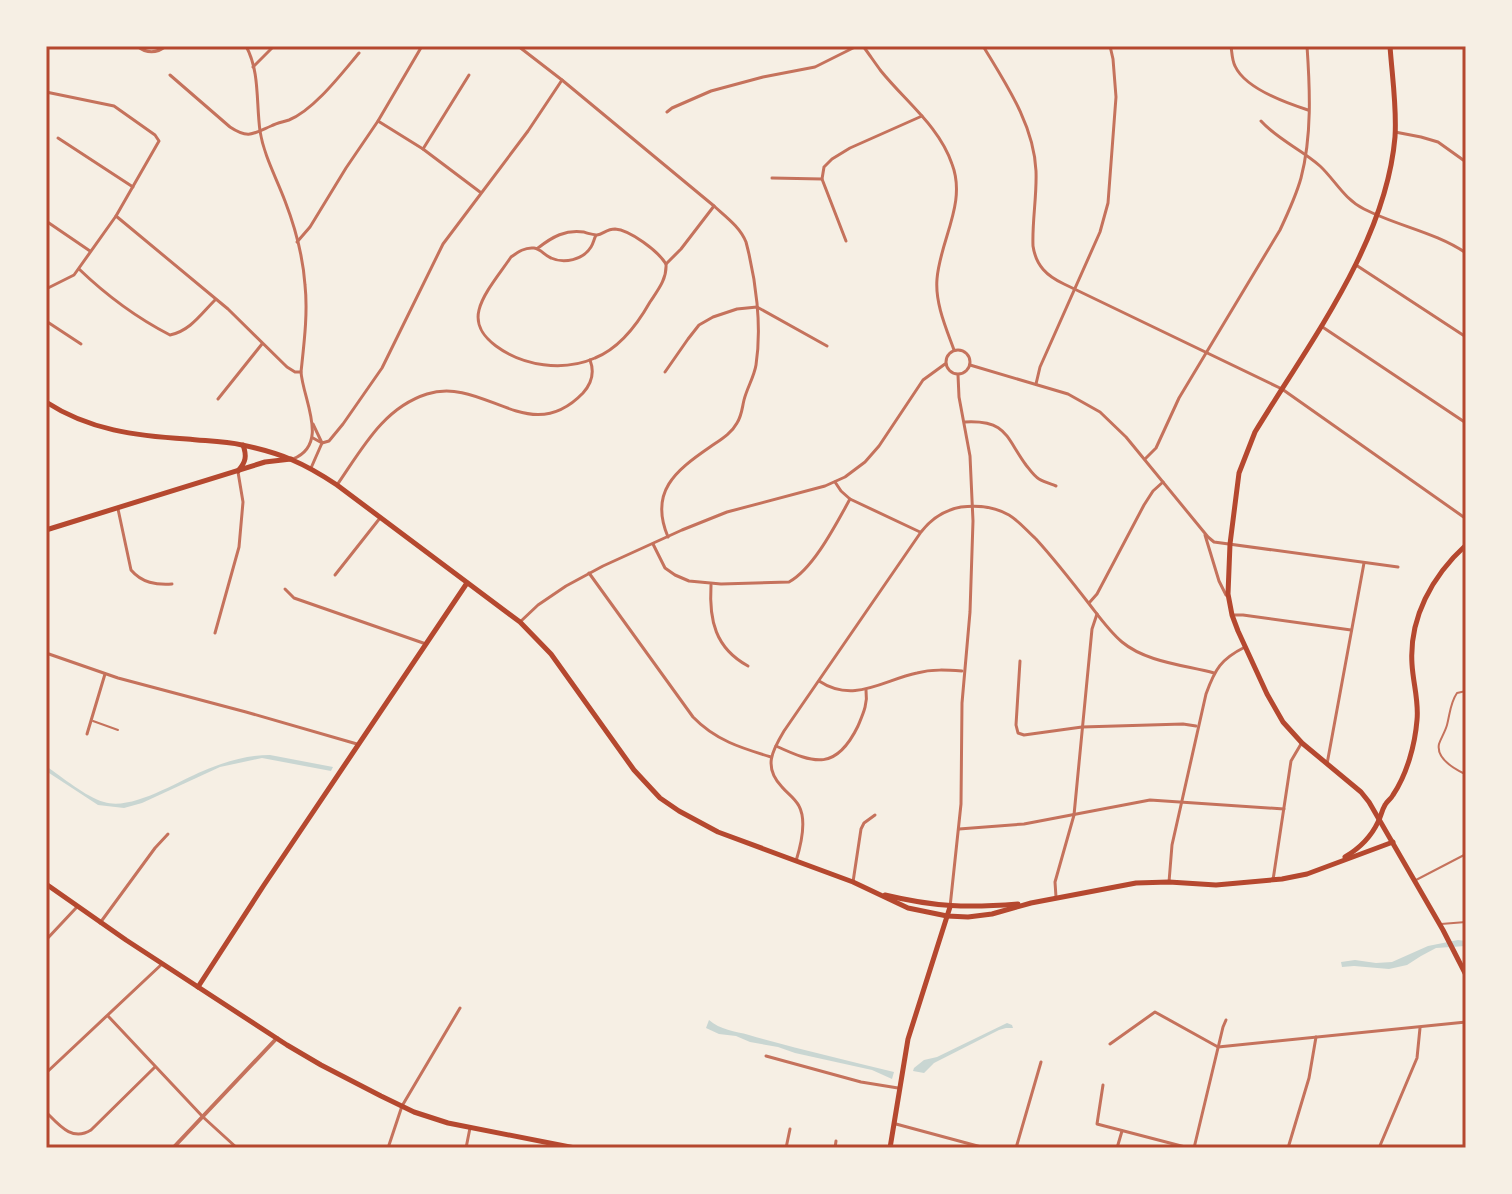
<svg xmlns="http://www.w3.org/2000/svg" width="1512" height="1194" font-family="Lato,sans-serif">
<rect width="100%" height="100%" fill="#f6efe4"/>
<g fill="#c9d6d2">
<path d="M270,755L333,767L331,771L262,758L220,767L142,803L124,808L98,805L46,771V766C62,777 86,797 104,802C132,811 178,781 203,771C224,762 247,755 270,755Z"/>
<polygon points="1458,940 1466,941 1466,946 1436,948 1421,956 1407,965 1389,969 1354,966 1342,967 1341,962 1355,960 1376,963 1392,962 1428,946"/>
<path d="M709,1020C720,1030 735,1031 749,1035C796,1049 846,1060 894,1072L892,1079L872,1070L795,1053L778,1047L750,1042L736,1036L719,1034L706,1028Z"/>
<polygon points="1007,1023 1012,1025 1013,1028 1006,1028 999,1030 934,1063 924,1073 913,1071 914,1068 924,1060 937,1057"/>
</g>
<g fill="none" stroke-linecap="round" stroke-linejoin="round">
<g stroke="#c5725c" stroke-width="2">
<polyline points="93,721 118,730"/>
<path d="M1463,773C1453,768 1436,758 1439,744C1441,738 1445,732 1447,725C1450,714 1450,703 1457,693L1466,691"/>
<polyline points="1464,775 1466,789"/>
<polyline points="1416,880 1466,854"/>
<polyline points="1441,924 1466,922"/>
</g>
<g stroke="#c5725c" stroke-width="3">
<path d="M137,46C147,54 156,54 166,46"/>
<path d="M246,46C260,72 256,102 260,131C264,156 276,177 285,201C295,227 303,257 305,285C308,313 304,344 301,372C303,400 330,444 293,459"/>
<path d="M518,46L562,80L714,206C726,217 740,227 746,242C756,280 762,326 756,365C754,377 747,388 744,400C742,408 742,415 737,423C731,434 720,440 710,447C675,471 649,492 668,537"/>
<path d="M863,46C869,54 875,63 881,71C906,102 939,126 952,164C967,203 940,240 937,279C935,303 946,328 954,350"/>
<path d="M983,46C1006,84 1034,125 1036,171C1037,196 1032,221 1033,246C1036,266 1047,276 1064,284L1282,389L1465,518"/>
<path d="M1231,46C1232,53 1232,60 1235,66C1245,88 1286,103 1308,110"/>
<polyline points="253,67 274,46"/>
<path d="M170,75L230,127C248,139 253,134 271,126C277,123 283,122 289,120C314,110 342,73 359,53"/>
<polyline points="46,92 114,106 155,135 159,141 116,216 74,275 46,289"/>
<polyline points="667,112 672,108 711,91 763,77 815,67 857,46"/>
<polyline points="378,121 423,149 480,192"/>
<path d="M1261,121C1278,140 1301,149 1320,166C1335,180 1344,199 1364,209C1397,226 1435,232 1466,253"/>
<polyline points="1395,132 1421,137 1438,142 1466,162"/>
<polyline points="58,138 133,187"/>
<polyline points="423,149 469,75"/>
<polyline points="772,178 822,179"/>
<polyline points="116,216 228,309 287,367 295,372 301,372"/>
<polyline points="46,221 90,251"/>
<polyline points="846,241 822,179 824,167 832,159 850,148 922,116"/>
<polyline points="297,242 310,227 346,168 378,121 422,46"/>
<path d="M538,248C552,237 566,229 584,232C586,233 595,235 597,235C603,234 607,229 615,229C630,230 658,251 666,264C667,279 658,290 650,302C637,325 620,348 595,358C563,372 523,366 496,346C484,337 475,326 479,310C483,293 501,272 511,257C518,252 525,247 534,248C541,249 544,255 551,258C564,264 583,260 591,247C593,244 594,239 596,235"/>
<polyline points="666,264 681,249 714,206"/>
<polyline points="1356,265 1466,337"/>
<path d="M79,269C105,294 137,318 170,335C190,331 201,314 215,300"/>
<polyline points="46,321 81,344"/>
<polyline points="1321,326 1466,423"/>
<circle cx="958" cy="362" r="12"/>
<polyline points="970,365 1068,394 1100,412 1126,437 1208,537 1214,542 1398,567"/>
<polyline points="665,372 688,339 699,325 713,317 737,309 757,307 827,346"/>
<polyline points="1036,384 1040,367 1100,232 1108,203 1116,97 1113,59 1110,46"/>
<polyline points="218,399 262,344"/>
<path d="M965,422C1007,420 1005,436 1026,465C1030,470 1034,476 1039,479C1044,482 1051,484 1056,486"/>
<polyline points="313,438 322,443 329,441 343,424 382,368 443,244 528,131 562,80"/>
<path d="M1145,459L1156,448L1179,398L1280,230C1288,213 1296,196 1301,178C1312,136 1310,89 1307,46"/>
<polyline points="311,468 322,443 313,424"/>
<polyline points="835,482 841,491 850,499 920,532"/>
<path d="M337,485C362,449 383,408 427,394C485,376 529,449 583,393C592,383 595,373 590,360"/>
<path d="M118,509L131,570C142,583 156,585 172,584"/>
<polyline points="1205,535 1219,581 1226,595"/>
<path d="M653,544L665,568L675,575L689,581L721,584L789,582C814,568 836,524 850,499"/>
<path d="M589,573L693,717C715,740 741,748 771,757"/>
<polyline points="335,575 380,518"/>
<path d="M711,585C709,620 715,648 748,666"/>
<polyline points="285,589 294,598 426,644"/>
<polyline points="1089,603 1097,594 1144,505 1153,491 1163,482"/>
<polyline points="1232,615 1243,615 1351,630"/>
<polyline points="520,622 538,605 566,586 603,566 682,530 727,512 825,486 845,477 865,462 879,446 923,380 945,364"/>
<polyline points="215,633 239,547 243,502 238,472"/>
<polyline points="46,653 118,678 246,712 357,744"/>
<polyline points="1020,661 1016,725 1018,733 1024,735 1082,727 1183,724 1196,726"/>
<path d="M819,681C854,704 883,680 917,673C932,669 947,670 962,671"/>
<polyline points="87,734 105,674"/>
<path d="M776,746C815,764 836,771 858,726C863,714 868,704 866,690"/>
<polyline points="1327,764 1364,563"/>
<polyline points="959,829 1024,824 1150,800 1284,809"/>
<path d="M796,861C801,845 807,821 799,806C795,798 787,793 782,787C763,767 772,751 784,731L921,532C931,519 945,510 961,507C977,505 995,507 1009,515C1019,521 1027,531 1036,539C1055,560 1073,583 1090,605C1100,618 1110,632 1122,642C1146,662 1184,665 1214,673"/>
<polyline points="1273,880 1291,761 1301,744"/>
<polyline points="853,882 861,829 864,823 875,815"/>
<path d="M1169,882L1172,845L1206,694C1215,669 1221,659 1245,647"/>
<polyline points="1056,897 1055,882 1074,815 1092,629 1097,614"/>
<polyline points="950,907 961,804 962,703 970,612 973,521 970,456 959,397 958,375"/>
<polyline points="100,923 155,848 168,834"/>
<polyline points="46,940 76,908"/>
<polyline points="108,1016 203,1117 237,1148"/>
<polyline points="1110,1044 1155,1012 1218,1047 1466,1022"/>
<polyline points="766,1056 861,1082 898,1088"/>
<polyline points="46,1073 162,964"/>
<polyline points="1103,1085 1097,1124 1189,1148"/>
<path d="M46,1112C59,1125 72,1142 91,1130L155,1067"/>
<polyline points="896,1124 985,1148"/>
<polyline points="388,1148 402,1106 460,1008"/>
<polyline points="466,1148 470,1128"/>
<polyline points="786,1148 790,1129"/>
<polyline points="835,1148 836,1141"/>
<polyline points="1016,1148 1041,1062"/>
<polyline points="1117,1148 1122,1131"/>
<polyline points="1194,1148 1223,1027 1226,1020"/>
<polyline points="1288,1148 1309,1078 1316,1037"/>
<polyline points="1379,1148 1417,1058 1420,1028"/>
</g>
<polyline stroke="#c5725c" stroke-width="4" points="173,1148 277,1038"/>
<g stroke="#b5482f" stroke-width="5">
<path d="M46,402C89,430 136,436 187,439C205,441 224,441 242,445C281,453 304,463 337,485L520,622L551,654L634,770L660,798L679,811L718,832L853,882L908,908L947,916L968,917L992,914L1031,903L1136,883L1169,882L1216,885L1282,879L1307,874L1393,842"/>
<path d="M238,471C246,462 247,456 243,445"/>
<polyline points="46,530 265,462 291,459"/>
<path d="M1345,857C1360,848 1371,837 1378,822C1381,816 1382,810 1385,805C1387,801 1391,799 1393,795C1407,774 1415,745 1417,720C1419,701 1413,683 1412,664C1409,618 1432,576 1466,545"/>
<path d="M885,895C935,907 967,908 1018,904"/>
<polyline points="198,987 264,885 467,583"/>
<polyline points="890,1148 908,1039 950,907"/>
</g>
<polyline stroke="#b5482f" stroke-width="5" points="46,884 126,940 287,1045 321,1065 381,1096 414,1112 448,1123 575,1148"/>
<path stroke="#b5482f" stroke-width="5" d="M1390,46C1392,76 1397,107 1395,137C1386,243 1309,343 1255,432L1239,473L1230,544L1228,594L1232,615L1238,631L1267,694L1283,722L1302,743L1361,792L1369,802L1443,930L1466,975"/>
</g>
<rect width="1512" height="1194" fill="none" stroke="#f6efe4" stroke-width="96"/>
<rect x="48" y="48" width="1416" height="1098" fill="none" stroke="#b5482f" stroke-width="3"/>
</svg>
